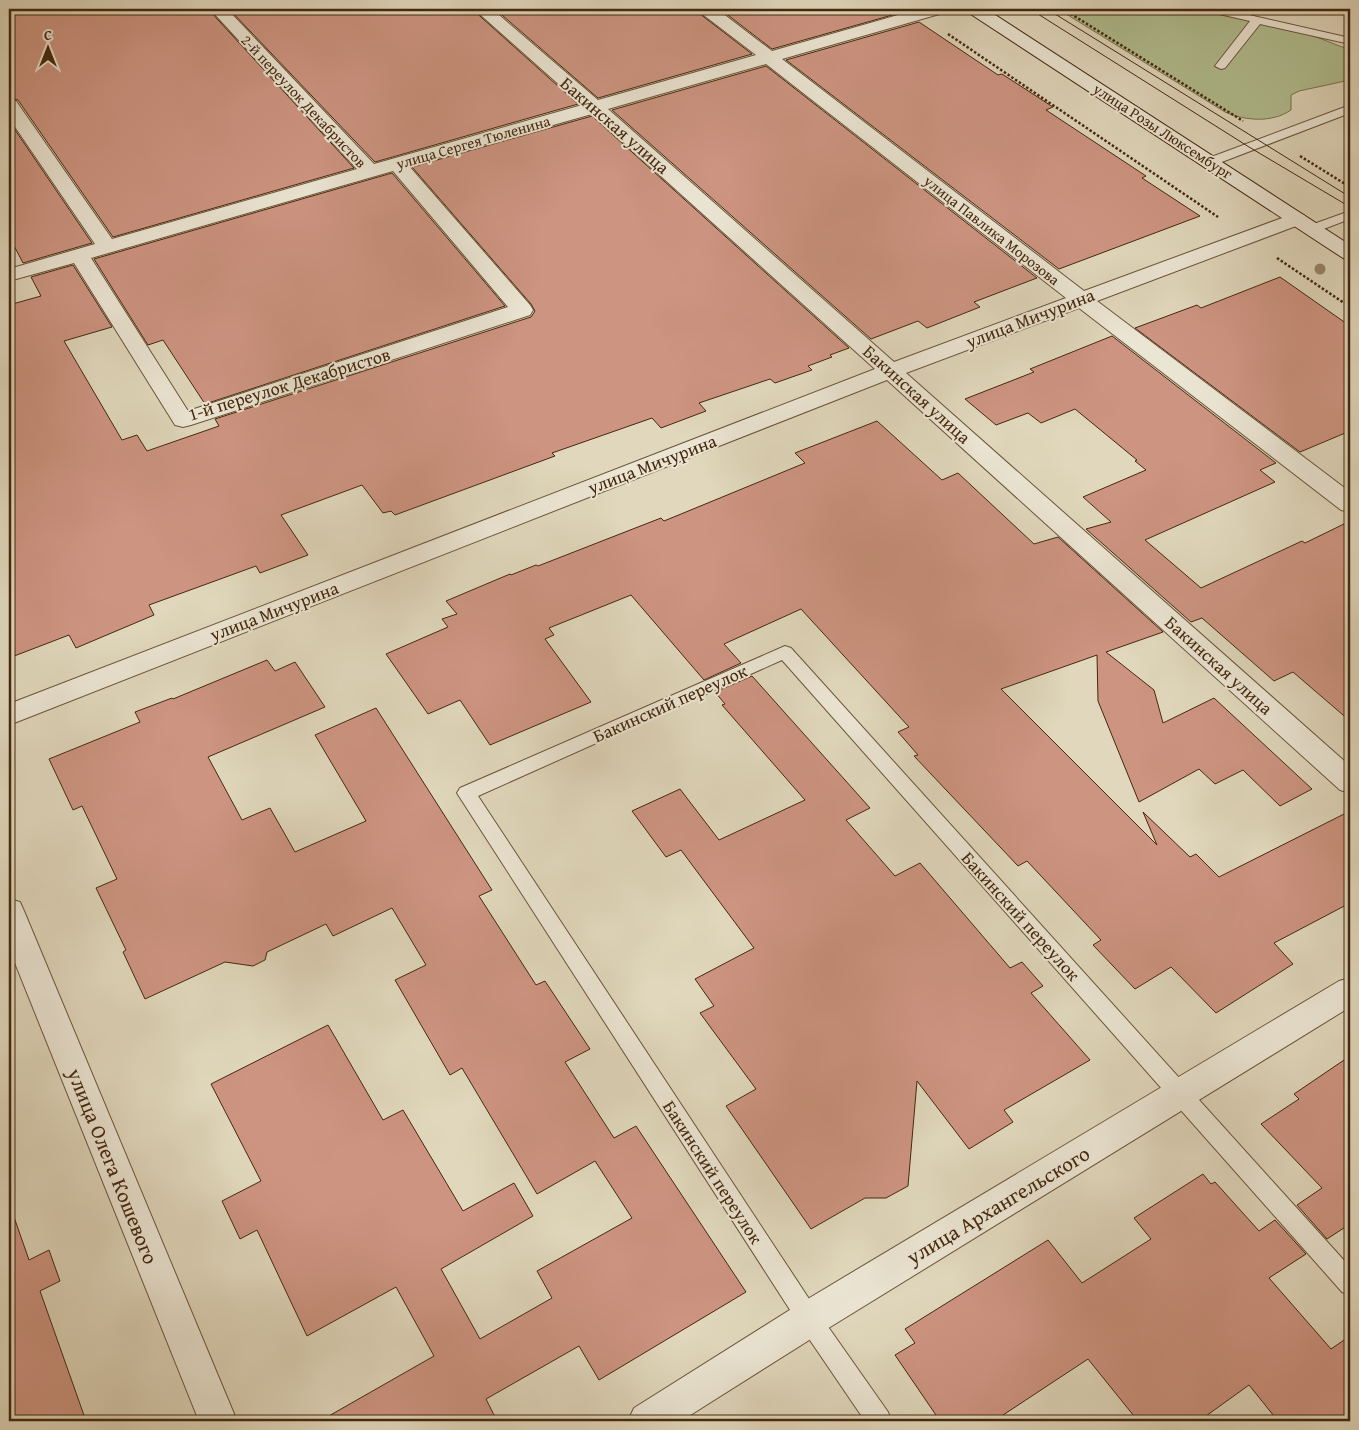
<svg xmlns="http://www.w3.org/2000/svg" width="1359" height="1430" font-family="'Gentium Book Plus',serif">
<rect width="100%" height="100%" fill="#e0d7bc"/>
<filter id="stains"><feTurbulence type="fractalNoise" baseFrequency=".004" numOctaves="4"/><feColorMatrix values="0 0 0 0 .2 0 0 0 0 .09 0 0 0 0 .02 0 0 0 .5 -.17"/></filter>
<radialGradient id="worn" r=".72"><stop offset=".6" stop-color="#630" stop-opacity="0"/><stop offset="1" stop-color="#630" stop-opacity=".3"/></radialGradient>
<path fill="#b1be91" stroke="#7b734f" d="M1058,9H1197L1306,33L1350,50V80L1299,91L1291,95V110C1272,123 1246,121 1225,112Z"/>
<g fill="#cd9481" stroke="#45280d">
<polygon points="9,9 208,9 354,168 113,237 18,100 9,98"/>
<polygon points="229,9 472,9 578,104 375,162"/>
<polygon points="495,9 697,9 700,14 752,54 598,98"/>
<polygon points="720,9 899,9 903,12 772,49"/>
<polygon points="919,22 998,75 1002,74 1053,107 1046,110 1146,176 1142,178 1200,216 1059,269 786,60"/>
<polygon points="766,66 1037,278 974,302 980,307 927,328 918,321 871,339 612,110"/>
<polygon points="592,116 849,348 830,355 832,357 808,366 812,370 775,383 770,379 699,403 706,411 661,428 652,418 552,453 555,456 395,515 391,511 383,513 362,485 281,515 308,555 260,573 256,566 149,605 154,615 76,648 69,635 9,658 9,305 41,296 31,277 73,265 112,327 64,341 122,440 137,435 147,451 219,426 215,419 531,317 535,311 531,304 412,167"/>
<polygon points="9,121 92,243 23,263 9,236"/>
<polygon points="392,173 505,306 205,404 163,340 148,345 94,259"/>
<polygon points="1280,277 1350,326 1350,431 1300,452 1135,328 1197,305 1201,308"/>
<polygon points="1112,336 1276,463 1260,470 1275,482 1145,540 1201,588 1302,541 1305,543 1350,521 1350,721 1293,672 1274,681 1202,618 1191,622 1086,529 1111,522 1083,497 1146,470 1135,461 1137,460 1075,409 1041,423 1028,413 996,425 965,399 1034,372 1030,369"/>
<polygon points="877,421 942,480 958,473 1034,544 1058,537 1163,632 1106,652 1154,690 1163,723 1214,698 1312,789 1280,806 1243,770 1215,784 1199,769 1139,802 1098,701 1097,655 1001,689 1157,845 1143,812 1190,857 1196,854 1219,877 1350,811 1350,903 1274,943 1293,964 1216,1013 1171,967 1135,989 1093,945 1101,940 1027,861 1018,866 914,756 918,755 898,732 909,727 801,609 724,644 741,663 704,680 631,595 549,628 554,635 545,639 591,702 490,745 460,700 428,714 386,654 448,627 442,619 457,614 446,601 510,574 511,575 536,565 538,566 661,518 664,521 805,463 795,453"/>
<polygon points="267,660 275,671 295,662 325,707 208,757 242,820 270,808 295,852 366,821 315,735 376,708 492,890 479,896 536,985 545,981 590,1049 565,1062 614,1138 636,1126 746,1292 599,1380 579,1346 486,1399 497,1421 320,1421 434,1356 396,1287 307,1336 257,1230 240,1239 222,1201 261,1181 211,1084 328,1025 383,1120 403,1110 463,1211 514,1183 533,1216 441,1269 480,1339 552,1298 537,1271 632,1218 595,1161 537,1194 462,1068 450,1075 395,980 426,965 392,908 333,936 326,924 267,952 265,960 253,966 225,962 145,999 123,952 126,950 96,888 117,879 82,806 73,810 49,759 140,722 135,712 172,698 173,699"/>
<polygon points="752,676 870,808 846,820 895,876 920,863 1010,968 1022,962 1043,986 1031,993 1090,1060 1004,1110 1013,1122 969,1149 917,1081 908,1186 886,1198 865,1198 811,1229 726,1106 756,1089 700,1013 714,1006 695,979 754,948 681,850 666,857 632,811 680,789 719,840 805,800 722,705 725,704 715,692"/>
<polygon points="1350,1056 1350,1224 1327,1239 1297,1205 1322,1188 1261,1124 1299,1099 1294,1094"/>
<polygon points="1203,1174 1211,1184 1215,1182 1259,1231 1275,1220 1306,1254 1269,1278 1331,1349 1350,1336 1350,1421 1278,1421 1249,1385 1199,1421 1138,1421 1088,1359 994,1421 940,1421 895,1355 915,1343 905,1329 1048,1240 1082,1283 1151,1239 1134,1218"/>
<polygon points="14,1217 29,1260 49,1250 60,1281 40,1291 86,1421 9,1421 9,1218"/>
</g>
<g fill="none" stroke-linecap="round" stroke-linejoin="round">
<defs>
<g id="service">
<polygon points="1205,9 1223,9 1350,38 1350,44 1260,24 1225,68 1221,69 1215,66 1250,21 1206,11"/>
<polygon points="1350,105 1350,113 1214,165 1206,165 1204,162 1206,159"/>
<polygon points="1350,211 1350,219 1313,233 1307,229 1308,226"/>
<polygon points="785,646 791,648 1350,1267 1350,1295 1342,1292 782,660 478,796 817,1311 888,1412 891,1421 865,1421 801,1327 457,793 460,788"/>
</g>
<g id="minor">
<path d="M210,9H227L374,164L582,105L474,9H492L598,100L756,55L701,13L699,9H717L772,51L919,9H945L943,13L782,59L1084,291L1290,215L1297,213L1304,215L1307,219L1304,223L1097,301L1350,492V512L1341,510L1079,308L906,373L1350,766V793L1340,790L887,380L9,725V704L875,369L592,114L409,166L530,305L533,310L530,315L191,425L183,427L175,425L74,263L9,281V269L95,244L9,118V100L16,101L112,239L357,169ZM766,64L1066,298L894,362L608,109ZM393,171L508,307L188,411L91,258Z"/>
<polygon points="9,899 20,902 24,911 237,1421 199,1421 9,948"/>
<polygon points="1350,978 1350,1007 822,1332 681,1421 628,1421 634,1408 796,1306 1339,981"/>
</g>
<polygon id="secondary" points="967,9 986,9 1350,245 1350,260 1343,258 969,13"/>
</defs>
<use href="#service" stroke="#6c5439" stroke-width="2"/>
<use href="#minor" stroke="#6c5439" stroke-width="2"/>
<use href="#secondary" stroke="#45280d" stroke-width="2"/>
<g stroke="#45280d" stroke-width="2.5" stroke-dasharray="2.5 2" stroke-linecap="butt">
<polyline points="1063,9 1243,121"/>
<polyline points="948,34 1218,217"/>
<polyline points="1300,156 1350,187"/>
<polyline points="1277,258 1350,307"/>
</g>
<use href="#service" fill="#ebe5d3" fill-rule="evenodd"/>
<use href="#minor" fill="#ebe5d3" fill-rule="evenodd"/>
<use href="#secondary" fill="#ebe5d3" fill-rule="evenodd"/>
<g stroke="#45280d" stroke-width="1">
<polyline points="1030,9 1249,147 1350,207"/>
<polyline points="1047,9 1350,197"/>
</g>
</g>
<circle fill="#97876a" cx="1320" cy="269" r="5.5"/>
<g text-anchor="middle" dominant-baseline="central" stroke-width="4" stroke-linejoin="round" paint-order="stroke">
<g font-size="15" fill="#45280d" stroke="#ebe5d3">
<text transform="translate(304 101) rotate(47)">2-й переулок Декабристов</text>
<text transform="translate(1163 131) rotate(33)">улица Розы Люксембург</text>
<text transform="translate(473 142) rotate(-16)">улица Сергея Тюленина</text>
<text transform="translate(992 230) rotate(38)">улица Павлика Морозова</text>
</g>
<g font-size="18" fill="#45280d" stroke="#ebe5d3">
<text transform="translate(615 125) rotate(41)">Бакинская улица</text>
<text transform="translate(1030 318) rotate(-21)">улица Мичурина</text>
<text transform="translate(289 384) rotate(-17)">1-й переулок Декабристов</text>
<text transform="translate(917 394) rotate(42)">Бакинская улица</text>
<text transform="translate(652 464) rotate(-21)">улица Мичурина</text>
<text transform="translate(274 611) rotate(-21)">улица Мичурина</text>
<text transform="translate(1219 665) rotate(42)">Бакинская улица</text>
<text transform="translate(670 703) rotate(-24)">Бакинский переулок</text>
<text transform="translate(1021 916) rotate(48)">Бакинский переулок</text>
<text transform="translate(713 1172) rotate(57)">Бакинский переулок</text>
</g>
<g font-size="21" fill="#45280d" stroke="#ebe5d3">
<text transform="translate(113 1166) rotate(68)">улица Олега Кошевого</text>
<text transform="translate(998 1205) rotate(-31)">улица Архангельского</text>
</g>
</g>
<rect width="1359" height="1430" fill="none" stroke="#e0d7bc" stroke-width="30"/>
<rect x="10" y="10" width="1339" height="1410" fill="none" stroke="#45280d" stroke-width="2.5"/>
<rect x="15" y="15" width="1329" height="1400" fill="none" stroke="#45280d"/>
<g transform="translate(48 48)" stroke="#ebe5d3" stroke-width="4" paint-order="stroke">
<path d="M0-4L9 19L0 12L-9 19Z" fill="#45280d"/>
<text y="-8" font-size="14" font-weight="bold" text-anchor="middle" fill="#45280d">С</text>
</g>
<rect width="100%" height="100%" filter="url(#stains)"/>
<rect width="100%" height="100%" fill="url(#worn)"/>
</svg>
